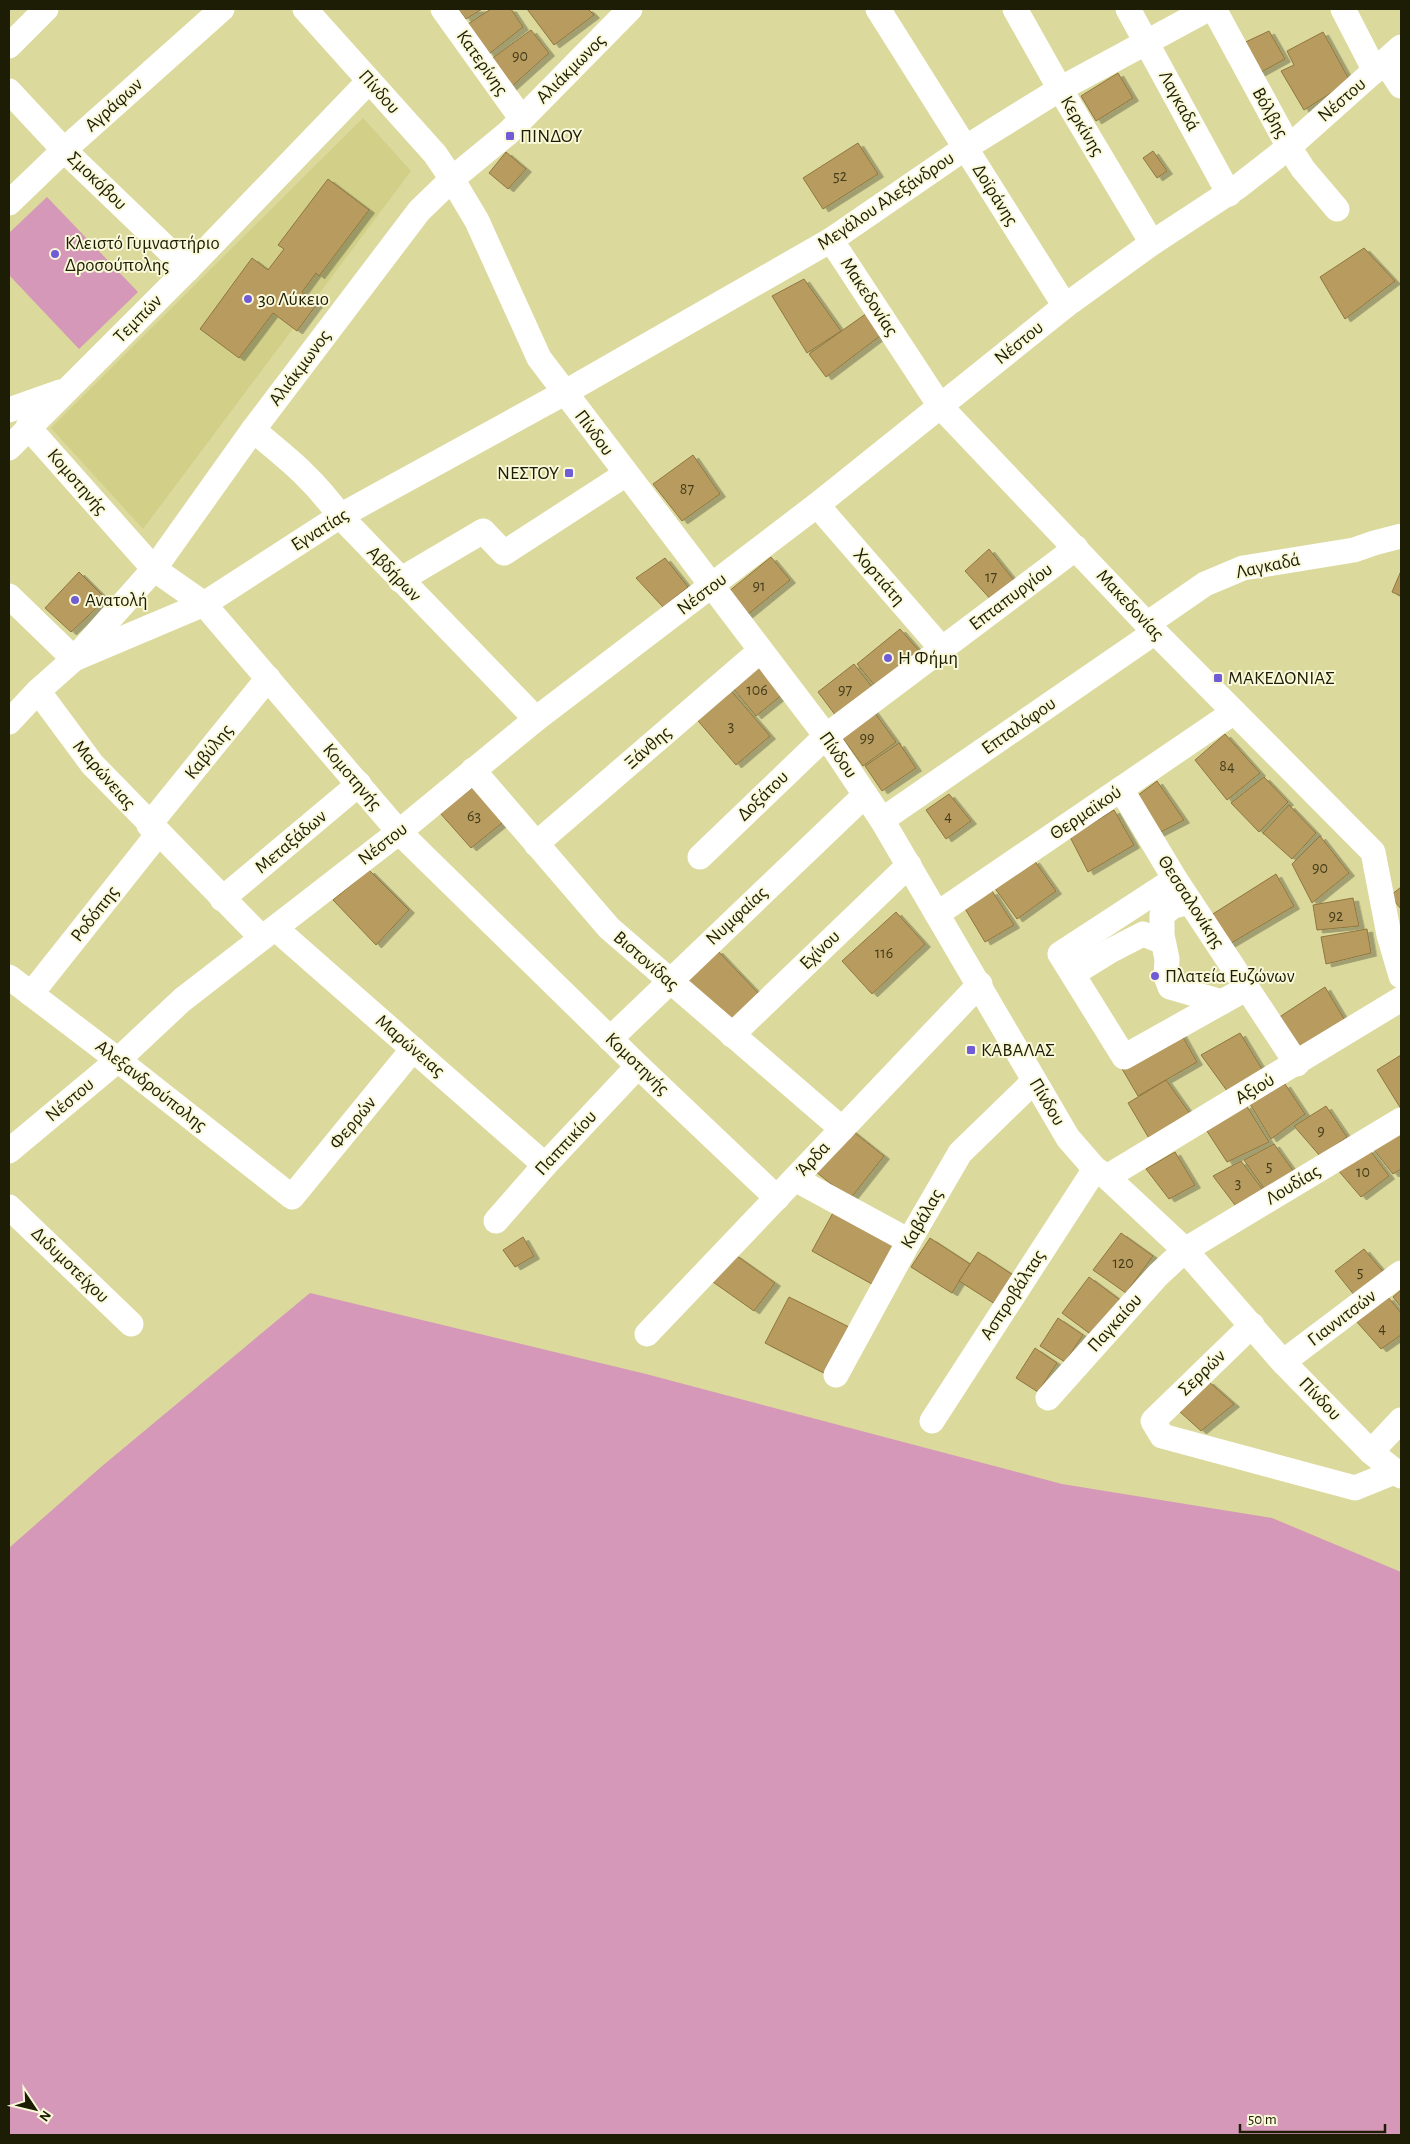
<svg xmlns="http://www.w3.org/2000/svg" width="1410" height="2144" font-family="'Alegreya Sans',sans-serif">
<defs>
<filter id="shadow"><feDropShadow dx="5.5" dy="3" stdDeviation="0" flood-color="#0004"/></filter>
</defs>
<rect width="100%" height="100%" fill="#dbd99b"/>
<polygon fill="#d2cf89" points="363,118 411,171 143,529 51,428"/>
<g fill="#d598b8">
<polygon points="47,197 138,292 79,349 9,275 9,233"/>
<polygon points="310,1293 646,1374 1062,1484 1272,1518 1401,1572 1401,2135 9,2135 9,1548 101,1467"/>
</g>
<g fill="#b89c5e" stroke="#8f763f" filter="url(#shadow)">
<polygon points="458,9 482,9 466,19"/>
<polygon points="491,9 511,9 523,27 489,54 468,24"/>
<polygon points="527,9 588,9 594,15 554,45"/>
<polygon points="531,30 549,53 510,88 490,60"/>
<polygon points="1269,31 1285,59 1254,76 1237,46"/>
<polygon points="1323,32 1350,81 1304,110 1281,71 1294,65 1287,51"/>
<polygon points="1118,73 1133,98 1096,121 1081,96"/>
<polygon points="858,143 878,174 823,209 803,178"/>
<polygon points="1153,151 1167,171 1157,178 1143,158"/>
<polygon points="506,152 526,169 508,189 489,173"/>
<polygon points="328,179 369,210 319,276 316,273 302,292 317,304 297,331 273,313 239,358 200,329 252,258 268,270 284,249 278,245"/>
<polygon points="1364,248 1395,281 1345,319 1320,277"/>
<polygon points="804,279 841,331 807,353 772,296"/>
<polygon points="867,313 880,336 826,377 809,354"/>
<polygon points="693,455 720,494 682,521 653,484"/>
<polygon points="989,549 1017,584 993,602 965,571"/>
<polygon points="771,557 790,580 747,615 728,592"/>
<polygon points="665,558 688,587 663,607 636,578"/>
<polygon points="1401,571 1401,596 1392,592"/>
<polygon points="79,572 106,599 71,632 45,608"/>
<polygon points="900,629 920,652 876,687 857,664"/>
<polygon points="758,664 783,694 756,716 731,686"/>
<polygon points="854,664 873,688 836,716 818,692"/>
<polygon points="727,686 770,736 736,765 693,715"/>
<polygon points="872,709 896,742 863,766 839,733"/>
<polygon points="1225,734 1260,773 1227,800 1195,760"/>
<polygon points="899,743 916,768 882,791 865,766"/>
<polygon points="1264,777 1288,802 1259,832 1231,803"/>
<polygon points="1157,781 1184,820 1155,835 1133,799"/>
<polygon points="476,785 507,819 471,848 440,813"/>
<polygon points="949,794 971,821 946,839 926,810"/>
<polygon points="1289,805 1316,833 1292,859 1263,833"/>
<polygon points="1114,810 1134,845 1088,872 1070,837"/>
<polygon points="1320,836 1349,873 1312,903 1292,864"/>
<polygon points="1034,860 1056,891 1017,919 994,887"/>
<polygon points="369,870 409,910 376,945 333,900"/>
<polygon points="1276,874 1294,906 1228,945 1208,917"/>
<polygon points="1401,887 1401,909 1390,896"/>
<polygon points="992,891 1014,925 985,942 964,907"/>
<polygon points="1353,898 1359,926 1317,930 1313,905"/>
<polygon points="896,912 925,944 872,994 842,961"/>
<polygon points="1367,929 1371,953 1326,964 1321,937"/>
<polygon points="717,950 760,995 728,1026 685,981"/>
<polygon points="1325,987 1346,1022 1298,1052 1275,1020"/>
<polygon points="1179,1030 1197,1062 1138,1096 1118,1062"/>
<polygon points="1240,1033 1265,1074 1230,1095 1201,1055"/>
<polygon points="1401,1055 1401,1109 1377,1070"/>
<polygon points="1166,1080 1191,1115 1150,1140 1128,1103"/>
<polygon points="1285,1084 1305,1114 1271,1139 1250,1104"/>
<polygon points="1246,1105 1269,1142 1227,1162 1205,1128"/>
<polygon points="1326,1106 1347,1137 1320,1156 1294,1126"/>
<polygon points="1401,1128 1401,1169 1393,1174 1370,1145"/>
<polygon points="850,1129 884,1156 850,1199 816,1172"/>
<polygon points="1274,1144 1294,1172 1265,1190 1244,1160"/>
<polygon points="1369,1149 1389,1176 1361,1197 1337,1169"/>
<polygon points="1175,1152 1195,1185 1169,1199 1146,1169"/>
<polygon points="1241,1161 1263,1190 1238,1209 1213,1176"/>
<polygon points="834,1211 894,1244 872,1284 812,1251"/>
<polygon points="1121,1233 1153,1256 1126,1293 1093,1270"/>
<polygon points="523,1237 534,1256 515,1267 503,1250"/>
<polygon points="930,1238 970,1264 952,1293 911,1267"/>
<polygon points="1364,1249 1385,1274 1355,1296 1335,1271"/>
<polygon points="978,1252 1013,1275 995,1304 959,1281"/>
<polygon points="734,1254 775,1283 754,1311 713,1282"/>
<polygon points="1089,1277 1120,1300 1093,1336 1062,1313"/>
<polygon points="1401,1290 1401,1307 1393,1297"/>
<polygon points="789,1297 849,1327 826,1374 765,1343"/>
<polygon points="1388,1297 1401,1313 1401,1335 1381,1349 1356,1321"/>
<polygon points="1058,1318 1083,1335 1065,1362 1040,1346"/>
<polygon points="1035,1348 1057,1363 1038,1392 1016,1378"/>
<polygon points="1208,1381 1234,1404 1201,1431 1179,1411"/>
</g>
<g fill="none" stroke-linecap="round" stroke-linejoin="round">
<g stroke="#fff" stroke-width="25">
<polyline points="305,9 435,154 452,179 477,221 539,358 826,736 882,820 1068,1138 1095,1169 1107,1177 1185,1250 1283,1362 1371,1452 1401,1476"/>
<polyline points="443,9 521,118"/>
<polyline points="878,9 1065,306"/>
<polyline points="1015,9 1060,89 1152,243"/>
<polyline points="1128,9 1229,194"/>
<polyline points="1214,9 1289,147 1303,169 1337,209"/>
<polyline points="1343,9 1375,71"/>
<polyline points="9,46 46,9"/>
<polyline points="1385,62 1401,86"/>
<polyline points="9,91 64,150 188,269"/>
<polyline points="9,203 64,150 222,9"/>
<polyline points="831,240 940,406 1147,624 1373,852 1389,935 1401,976"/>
<polyline points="9,410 60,392"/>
<polyline points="28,427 154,569 204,604 399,832 638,1066 777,1198"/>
<path d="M253,430C287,458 314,479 340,516L536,719"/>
<polyline points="9,448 188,269 369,81"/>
<polyline points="817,505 942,649"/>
<polyline points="400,580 483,531 504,553 626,474"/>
<polyline points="9,596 74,659"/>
<polyline points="1147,624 1205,584 1243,568 1354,550 1374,543 1401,536"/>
<polyline points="74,659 204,604 340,516 564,393 831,240 965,148 1060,89 1208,9"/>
<polyline points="38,691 92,764 262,938"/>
<polyline points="9,722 38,691 74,659 154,569 253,430 419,211 452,179 508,133 630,9"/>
<polyline points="473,770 609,928 842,1129"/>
<polyline points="1121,789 1175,879 1297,1064"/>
<polyline points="882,820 1155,632"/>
<polyline points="149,825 268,678"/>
<polyline points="536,844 760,651"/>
<polyline points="700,857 826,736 1076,548"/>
<polyline points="1175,879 1060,954 1124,1057 1247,988"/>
<polyline points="222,899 359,784"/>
<polyline points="1190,902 1173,906 1162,915 1162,935 1167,959 1166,976 1170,987 1222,1002"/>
<polyline points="937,914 1234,712"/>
<polyline points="275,928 545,1165"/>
<polyline points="1073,974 1110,951 1143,934 1163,942"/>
<polyline points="9,977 118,1060 292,1197 413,1049"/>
<polyline points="31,994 158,834"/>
<polyline points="732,1035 909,865"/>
<polyline points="610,1039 865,795"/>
<polyline points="9,1151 118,1060 182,1000 399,832 536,719 817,505 1065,306 1152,243 1239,186 1289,147 1401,47"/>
<polyline points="1107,1177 1401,999"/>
<polyline points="795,1179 909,1241"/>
<polyline points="9,1207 131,1324"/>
<polyline points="496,1221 545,1165 638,1066"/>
<polyline points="1252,1325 1153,1421 1162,1436 1355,1488 1397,1471"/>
<polyline points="647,1334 980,984"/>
<polyline points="1283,1362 1401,1273"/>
<polyline points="836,1375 909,1241 960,1153 1034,1081"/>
<polyline points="1048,1398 1158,1275 1185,1250 1401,1120"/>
<polyline points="932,1421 1095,1169"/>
<polyline points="1371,1452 1401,1420"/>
</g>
</g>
<g fill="#6f5cd6" stroke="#f9f8d9" stroke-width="2">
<rect x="505" y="131" width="10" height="10" rx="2.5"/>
<circle cx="55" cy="254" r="5"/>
<circle cx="248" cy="299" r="5"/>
<rect x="564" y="468" width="10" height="10" rx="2.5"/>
<circle cx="75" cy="600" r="5"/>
<circle cx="888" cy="658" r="5"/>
<rect x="1213" y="673" width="10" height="10" rx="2.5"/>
<circle cx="1155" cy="976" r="5"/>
<rect x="966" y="1045" width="10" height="10" rx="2.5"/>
</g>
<g text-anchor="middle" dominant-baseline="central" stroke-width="4" stroke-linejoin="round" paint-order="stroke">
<g font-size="16" fill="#443c1a">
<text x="520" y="56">90</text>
<text x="840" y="176">52</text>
<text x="687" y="489">87</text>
<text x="991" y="577">17</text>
<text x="759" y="586">91</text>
<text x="757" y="690">106</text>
<text x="845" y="690">97</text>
<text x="731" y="726">3</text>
<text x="867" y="738">99</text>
<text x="1227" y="766">84</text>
<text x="474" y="816">63</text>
<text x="948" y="816">4</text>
<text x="1320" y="868">90</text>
<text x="1336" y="916">92</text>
<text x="884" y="953">116</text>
<text x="1321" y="1131">9</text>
<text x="1269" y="1166">5</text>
<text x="1363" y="1172">10</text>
<text x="1238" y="1183">3</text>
<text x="1123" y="1263">120</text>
<text x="1360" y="1272">5</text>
<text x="1382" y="1328">4</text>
</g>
<g font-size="19" fill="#1d1c04" stroke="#f9f8d9">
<text transform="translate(482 63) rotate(55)">Κατερίνης</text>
<text transform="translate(571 69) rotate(-45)">Αλιάκμωνος</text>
<text transform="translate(379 92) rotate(48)">Πίνδου</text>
<text transform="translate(1342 100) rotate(-41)">Νέστου</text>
<text transform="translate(1179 101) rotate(62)">Λαγκαδά</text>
<text transform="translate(114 105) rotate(-42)">Αγράφων</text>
<text transform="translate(1270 113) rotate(61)">Βόλβης</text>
<text transform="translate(1082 126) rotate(59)">Κερκίνης</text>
<text transform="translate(97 181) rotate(44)">Σμοκόβου</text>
<text transform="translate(995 195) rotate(58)">Δοϊράνης</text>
<text transform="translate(886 201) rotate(-34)">Μεγάλου Αλεξάνδρου</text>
<text transform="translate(869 297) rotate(57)">Μακεδονίας</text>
<text transform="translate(138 319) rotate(-45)">Τεμπών</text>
<text transform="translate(1019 343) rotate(-39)">Νέστου</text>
<text transform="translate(300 368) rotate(-53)">Αλιάκμωνος</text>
<text transform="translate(594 433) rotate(53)">Πίνδου</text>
<text transform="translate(77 482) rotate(49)">Κομοτηνής</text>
<text transform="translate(320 530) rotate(-32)">Εγνατίας</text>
<text transform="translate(1268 566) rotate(-12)">Λαγκαδά</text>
<text transform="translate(394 574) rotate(46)">Αβδήρων</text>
<text transform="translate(879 577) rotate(49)">Χορτιάτη</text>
<text transform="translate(702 594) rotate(-37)">Νέστου</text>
<text transform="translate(1011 597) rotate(-37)">Επταπυργίου</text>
<text transform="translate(1130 605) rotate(47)">Μακεδονίας</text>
<text transform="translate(1019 726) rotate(-35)">Επταλόφου</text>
<text transform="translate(648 748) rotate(-41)">Ξάνθης</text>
<text transform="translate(209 752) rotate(-51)">Καβύλης</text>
<text transform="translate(838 755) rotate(55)">Πίνδου</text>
<text transform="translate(104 775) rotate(49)">Μαρώνειας</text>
<text transform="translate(352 777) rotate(50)">Κομοτηνής</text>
<text transform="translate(763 796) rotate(-44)">Δοξάτου</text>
<text transform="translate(1086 813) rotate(-34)">Θερμαϊκού</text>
<text transform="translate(291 842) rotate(-40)">Μεταξάδων</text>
<text transform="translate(383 844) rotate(-38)">Νέστου</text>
<text transform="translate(1191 902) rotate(57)">Θεσσαλονίκης</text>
<text transform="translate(95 914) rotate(-52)">Ροδόπης</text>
<text transform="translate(737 916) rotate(-43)">Νυμφαίας</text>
<text transform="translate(820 950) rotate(-44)">Εχίνου</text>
<text transform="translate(646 961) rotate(41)">Βιστονίδας</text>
<text transform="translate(410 1046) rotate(41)">Μαρώνειας</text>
<text transform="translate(637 1064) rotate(44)">Κομοτηνής</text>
<text transform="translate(151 1086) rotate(38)">Αλεξανδρούπολης</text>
<text transform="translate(1255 1089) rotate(-31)">Αξιού</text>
<text transform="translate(70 1100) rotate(-40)">Νέστου</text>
<text transform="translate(1047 1102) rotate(59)">Πίνδου</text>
<text transform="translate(353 1123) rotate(-51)">Φερρών</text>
<text transform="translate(566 1143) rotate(-47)">Παππικίου</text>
<text transform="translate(813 1159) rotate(-47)">Άρδα</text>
<text transform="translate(1293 1185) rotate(-31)">Λουδίας</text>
<text transform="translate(922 1219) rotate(-60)">Καβάλας</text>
<text transform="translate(70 1265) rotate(44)">Διδυμοτείχου</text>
<text transform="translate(1013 1295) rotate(-57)">Ασπροβάλτας</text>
<text transform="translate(1342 1318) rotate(-37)">Γιαννιτσών</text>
<text transform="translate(1115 1323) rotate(-48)">Παγκαίου</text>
<text transform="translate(1202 1373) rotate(-44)">Σερρών</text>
<text transform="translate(1320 1399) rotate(46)">Πίνδου</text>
</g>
<g font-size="19" fill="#1d1c04" stroke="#f9f8d9" text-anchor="start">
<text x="520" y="136">ΠΙΝΔΟΥ</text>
<text x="65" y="243">Κλειστό Γυμναστήριο<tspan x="65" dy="22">Δροσούπολης</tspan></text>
<text x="258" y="299">3ο Λύκειο</text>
<text x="559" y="473" text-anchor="end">ΝΕΣΤΟΥ</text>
<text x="85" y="600">Ανατολή</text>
<text x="898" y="658">Η Φήμη</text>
<text x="1228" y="678">ΜΑΚΕΔΟΝΙΑΣ</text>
<text x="1165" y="976">Πλατεία Ευζώνων</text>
<text x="981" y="1050">ΚΑΒΑΛΑΣ</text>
</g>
</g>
<rect width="1410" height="2144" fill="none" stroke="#1d1c04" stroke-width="20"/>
<g transform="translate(35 2109) rotate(125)" stroke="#f9f8d9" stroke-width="4" paint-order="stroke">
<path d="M0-4L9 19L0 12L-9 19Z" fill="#1d1c04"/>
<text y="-8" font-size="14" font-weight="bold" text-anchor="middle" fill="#1d1c04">N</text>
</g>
<path d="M1240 2124v8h145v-8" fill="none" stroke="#1d1c04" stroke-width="2.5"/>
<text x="1248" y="2124" font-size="15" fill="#1d1c04" stroke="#f9f8d9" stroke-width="4" paint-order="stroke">50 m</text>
</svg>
